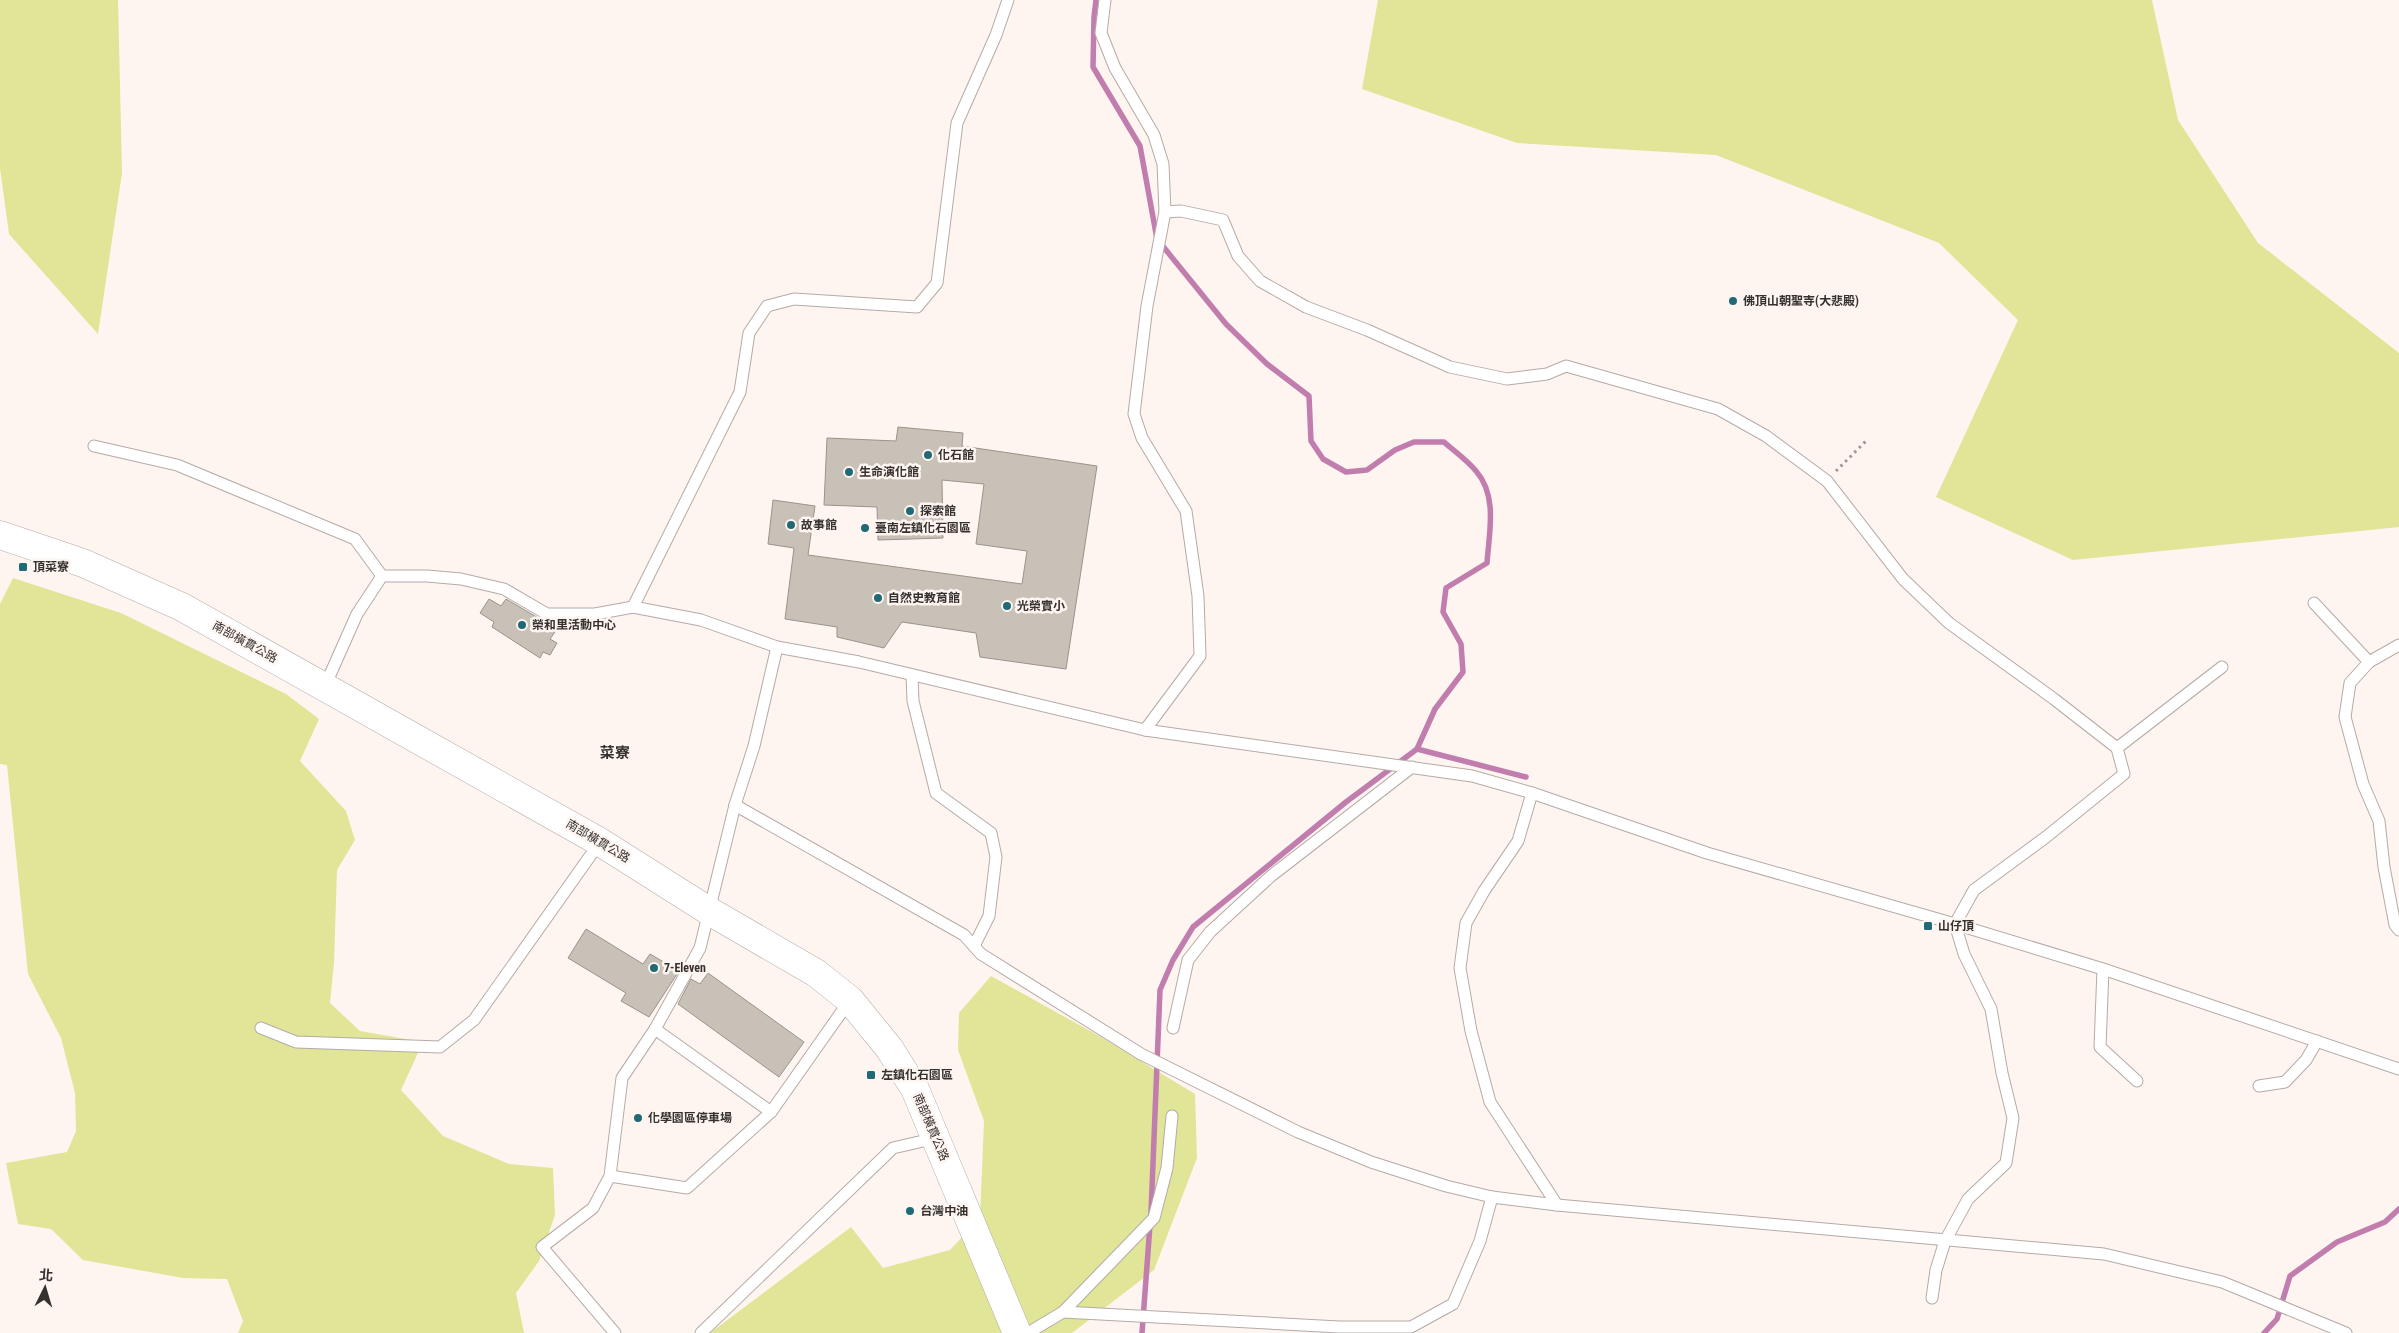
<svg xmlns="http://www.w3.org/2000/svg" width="2399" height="1333" font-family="'Roboto Condensed','Noto Sans TC',sans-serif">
<rect width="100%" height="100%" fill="#fef5f1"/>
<g fill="#e0e597">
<polygon points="0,0 118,0 122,173 98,334 9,234 0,168"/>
<polygon points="1378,0 2152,0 2178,120 2258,243 2399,353 2399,527 2073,560 1936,497 2018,320 1939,243 1716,155 1517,143 1362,89"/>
<polygon points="13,578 121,613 286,694 319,719 300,761 346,811 355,840 337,870 334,963 330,1003 360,1031 423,1042 401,1090 443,1136 509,1164 553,1168 555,1215 539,1261 516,1293 524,1333 238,1333 243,1321 227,1279 183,1278 83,1260 51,1229 18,1224 6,1163 67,1152 76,1131 75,1093 61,1038 28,974 7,765 0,764 0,604"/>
<polygon points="991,976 1101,1037 1195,1094 1197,1158 1154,1270 1072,1333 710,1333 851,1227 883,1268 950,1250 980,1218 984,1121 958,1050 959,1013"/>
</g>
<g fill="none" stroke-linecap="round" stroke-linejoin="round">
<g stroke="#c07dad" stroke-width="5.5">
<path d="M1096,0L1094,17L1093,67L1140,146L1157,239L1226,324L1267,364L1309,396L1311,441L1323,459L1346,472L1367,470L1395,450L1414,442H1444C1454,451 1467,460 1476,471C1498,496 1489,533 1487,563L1446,588L1443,612L1461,644L1463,672L1435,709L1417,749L1346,802L1193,927L1173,960L1160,990L1151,1213"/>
<polyline points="1417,749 1526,777"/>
<polyline points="1142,1333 1150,1225"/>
<polyline points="2264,1333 2277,1319 2290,1276 2337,1242 2385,1222 2399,1209"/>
</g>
</g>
<g fill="#c7c1b7" stroke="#99938a">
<polygon points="898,427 963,433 962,446 1097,466 1066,669 980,657 976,633 902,622 884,648 837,637 837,627 785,619 794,548 768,544 773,500 815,506 808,555 1022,584 1027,551 976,544 984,484 942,480 943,538 878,540 877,507 824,505 827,438 896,441"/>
<polygon points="489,599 501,606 506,599 557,629 550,639 557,643 550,655 543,652 540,658 492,627 494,622 480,613"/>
<polygon points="586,929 643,964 650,954 679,971 649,1017 621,1001 626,993 568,958"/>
<polygon points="708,973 804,1042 779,1077 678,1004 691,979 700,984"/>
</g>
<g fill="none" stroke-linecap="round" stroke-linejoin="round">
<defs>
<g id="lane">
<polyline points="1105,0 1101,33 1115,68 1154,135 1163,164 1165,212 1147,306 1134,414 1142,438 1186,511 1198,596 1200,656 1145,730"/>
<polyline points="1165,212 1181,211 1223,220 1238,256 1260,281 1306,307 1367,330 1450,367 1507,379 1547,374 1566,366 1718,409 1766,436 1827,481 1903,579 1949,623 2054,699 2117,748 2124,774 2046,837 1974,890 1955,924 1964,954 1991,1009 2002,1073 2013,1118 2006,1163 1968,1199 1945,1241 1936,1270 1932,1298"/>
<polyline points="94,446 177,465 355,539 382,576"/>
<polyline points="2314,603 2369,662"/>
<polyline points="633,607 740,392 749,333 767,306 794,299 917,307 937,283 957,123 996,35 1008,0"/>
<polyline points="2399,645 2369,662 2350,683 2345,717 2363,784 2379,821 2384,867 2395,925 2399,930"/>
<polyline points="912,675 913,701 936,793 991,833 996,857 989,916 974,946"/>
<polyline points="325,686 357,614 382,576 427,576 461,579 504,589 547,614 595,614 633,607 701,620 777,647 859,662 1145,730 1472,776 1532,793 1707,853 1955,924 2103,969 2399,1069"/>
<polyline points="2117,748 2222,667"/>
<polyline points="1532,793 1518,841 1484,891 1466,923 1460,968 1471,1031 1490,1102 1557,1205"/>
<polyline points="735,805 964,935 981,954 1141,1054 1298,1132 1371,1162 1446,1186 1492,1197 1557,1205 2104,1254 2222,1282 2346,1333"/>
<polyline points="2103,969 2100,1047 2137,1081"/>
<polyline points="261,1028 296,1042 440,1047 474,1020 600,842"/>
<polyline points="1173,1028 1188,960 1210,932 1271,876 1412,767"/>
<polyline points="655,1029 771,1112"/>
<polyline points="2259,1086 2285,1082 2306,1060 2317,1041"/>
<polyline points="610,1176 687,1188 771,1112 850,1000"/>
<polyline points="1063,1312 1339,1327 1411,1327 1453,1304 1480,1241 1492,1197"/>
<polyline points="615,1333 542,1247 593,1208 610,1176 622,1078 655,1029 700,948 735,805 754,746 777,647"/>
<polyline points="701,1333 893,1148 936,1138"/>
<polyline points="1028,1333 1063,1312 1154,1218 1167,1168 1172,1116"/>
</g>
<polyline id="primary" points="0,535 83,563 182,607 600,842 709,911 816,973 850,1000 889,1048 915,1089 1017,1333"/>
</defs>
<use href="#lane" stroke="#b5aaa6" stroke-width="13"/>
<use href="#primary" stroke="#b5aaa6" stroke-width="29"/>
<polyline stroke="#9e9895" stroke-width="3" stroke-dasharray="2.5 4" stroke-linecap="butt" points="1836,471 1866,441"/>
<use href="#lane" stroke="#fff" stroke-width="11"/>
<use href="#primary" stroke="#fff" stroke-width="28"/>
</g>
<g fill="#206975" stroke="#fef5f1" stroke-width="2">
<circle cx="1733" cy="301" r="5"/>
<circle cx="928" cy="455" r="5"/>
<circle cx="849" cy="472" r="5"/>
<circle cx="910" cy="511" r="5"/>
<circle cx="791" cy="525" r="5"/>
<circle cx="865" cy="528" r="5"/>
<rect x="18" y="562" width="10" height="10" rx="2.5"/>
<circle cx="878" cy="598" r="5"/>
<circle cx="1007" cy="606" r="5"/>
<circle cx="522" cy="625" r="5"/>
<rect x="1923" y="921" width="10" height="10" rx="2.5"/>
<circle cx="654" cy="968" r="5"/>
<rect x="866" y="1070" width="10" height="10" rx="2.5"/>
<circle cx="638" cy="1118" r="5"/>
<circle cx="910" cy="1211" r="5"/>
</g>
<g text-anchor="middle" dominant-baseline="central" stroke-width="5" stroke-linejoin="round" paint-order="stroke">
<g font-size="12" font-weight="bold" fill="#35312f" stroke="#fef5f1" text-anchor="start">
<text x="1743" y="301">佛頂山朝聖寺(大悲殿)</text>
<text x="938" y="455">化石館</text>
<text x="859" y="472">生命演化館</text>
<text x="920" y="511">探索館</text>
<text x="801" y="525">故事館</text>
<text x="875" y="528">臺南左鎮化石園區</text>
<text x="33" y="567">頂菜寮</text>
<text x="888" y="598">自然史教育館</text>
<text x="1017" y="606">光榮實小</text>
<text x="532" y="625">榮和里活動中心</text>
<text x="1938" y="926">山仔頂</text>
<text x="664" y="968">7-Eleven</text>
<text x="881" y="1075">左鎮化石園區</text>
<text x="648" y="1118">化學園區停車場</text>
<text x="920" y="1211">台灣中油</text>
</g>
<g font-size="12" fill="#35312f" stroke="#fef5f1">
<text transform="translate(245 642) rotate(29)">南部橫貫公路</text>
<text transform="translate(598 841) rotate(31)">南部橫貫公路</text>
<text transform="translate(931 1127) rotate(67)">南部橫貫公路</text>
</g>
<g font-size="15" font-weight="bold" fill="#35312f" stroke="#fef5f1">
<text x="615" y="753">菜寮</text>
</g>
</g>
<g transform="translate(45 1288) rotate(5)" stroke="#fef5f1" stroke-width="4" paint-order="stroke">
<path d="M0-4L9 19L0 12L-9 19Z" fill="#35312f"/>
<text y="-8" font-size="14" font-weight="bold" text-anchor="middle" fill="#35312f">北</text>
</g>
</svg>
